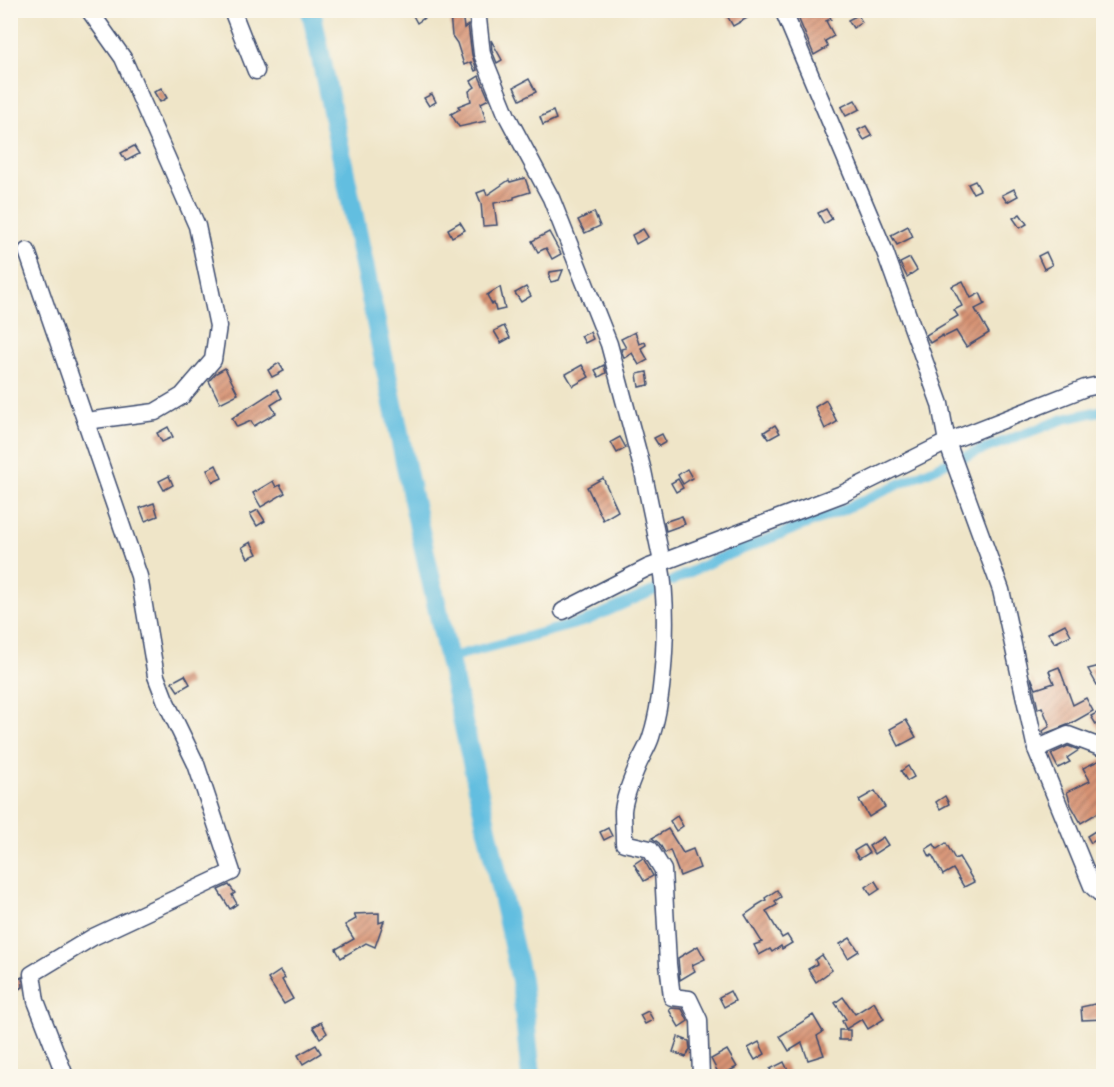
<svg xmlns="http://www.w3.org/2000/svg" width="1114" height="1087" font-family="Caveat,sans-serif">
<defs>
<pattern id="building-hatch" width="6" height="6" patternUnits="userSpaceOnUse" patternTransform="scale(1.5)"><rect width="6" height="6" fill="#d79373"/><path d="M-1 1l2-2M0 6l6-6M5 7l2-2" fill="none" stroke="#ae7862"/></pattern>
</defs>
<rect width="100%" height="100%" fill="#fbf7ec"/>
<filter id="ink" filterUnits="userSpaceOnUse"><feTurbulence type="fractalNoise" baseFrequency=".0167" numOctaves="2"/><feDisplacementMap in="SourceGraphic" scale="12" xChannelSelector="R" yChannelSelector="G"/><feConvolveMatrix kernelMatrix="1 2 1 2 8 2 1 2 1" color-interpolation-filters="sRGB"/></filter>
<filter id="wash" filterUnits="userSpaceOnUse"><feTurbulence type="fractalNoise" baseFrequency=".008" numOctaves="4" result="noise"/><feDisplacementMap in="SourceGraphic" scale="24" xChannelSelector="R" yChannelSelector="G"/><feGaussianBlur stdDeviation="1.35" result="paint"/><feColorMatrix in="noise" values="0 0 0 0 0 0 0 0 0 0 0 0 0 0 0 0 0 1.4 0 .05"/><feComposite in="paint" operator="in"/></filter>
<g filter="url(#wash)">
<rect width="100%" height="100%" fill="#efe5c8"/>
<g fill="none" stroke-linecap="round" stroke-linejoin="round">
<g stroke="#62bee0" stroke-width="10">
<polyline points="963,457 1064,419 1104,410"/>
<polyline points="672,581 715,560 840,511 946,463"/>
<polyline points="448,658 586,621 655,590"/>
</g>
<polyline stroke="#62bee0" stroke-width="20" points="311,10 413,500 521,980 531,1076"/>
</g>
<g id="blocks">
<g fill="url(#building-hatch)">
<polygon points="410,10 420,10 424,18 417,23"/>
<polygon points="724,10 745,10 749,17 733,26"/>
<polygon points="809,10 827,10 831,19 826,21 834,36 825,41 828,47 814,55 797,15"/>
<polygon points="462,12 464,28 468,25 472,55 477,70 475,71 471,62 464,65 457,43 452,36 450,14"/>
<polygon points="858,15 862,22 853,28 848,20"/>
<polygon points="491,40 502,60 497,63 492,51"/>
<polygon points="479,76 489,99 481,103 486,121 459,127 451,114 460,109 458,106 471,101 469,91 475,87 471,81"/>
<polygon points="529,79 536,92 520,100 514,87"/>
<polygon points="161,88 167,98 160,102 154,92"/>
<polygon points="432,94 436,102 429,106 424,98"/>
<polygon points="855,100 860,109 846,116 841,107"/>
<polygon points="553,111 556,119 543,125 540,117"/>
<polygon points="866,126 872,136 864,140 858,130"/>
<polygon points="134,146 139,154 126,161 121,153"/>
<polygon points="525,178 530,192 514,197 514,199 494,203 497,225 483,226 481,203 477,193 485,190 487,195 509,180 510,182"/>
<polygon points="975,181 980,190 973,193 968,184"/>
<polygon points="1014,189 1018,196 1007,202 1002,195"/>
<polygon points="826,209 832,219 824,224 818,213"/>
<polygon points="594,212 600,226 585,233 578,220"/>
<polygon points="1020,214 1027,224 1020,228 1013,218"/>
<polygon points="460,222 465,230 452,237 448,229"/>
<polygon points="908,226 913,237 897,245 891,235"/>
<polygon points="643,229 648,237 636,244 632,235"/>
<polygon points="549,232 561,254 552,259 546,248 538,252 532,241"/>
<polygon points="1046,252 1052,265 1044,269 1038,256"/>
<polygon points="910,258 917,270 907,277 900,263"/>
<polygon points="563,270 559,280 551,282 549,278 550,272"/>
<polygon points="963,281 971,298 980,293 985,304 975,309 989,333 966,347 956,331 944,337 943,335 930,343 926,335 958,316 954,310 962,306 952,286"/>
<polygon points="500,287 505,309 496,311 494,303 492,304 487,295"/>
<polygon points="526,287 531,296 521,302 515,293"/>
<polygon points="504,326 510,338 501,343 494,331"/>
<polygon points="590,332 593,339 585,343 581,336"/>
<polygon points="635,332 639,344 645,342 646,345 641,348 648,360 639,365 632,353 624,358 621,349 626,348 621,339"/>
<polygon points="279,363 284,371 272,377 268,370"/>
<polygon points="582,365 589,377 573,386 566,374"/>
<polygon points="604,365 606,373 599,377 595,370"/>
<polygon points="225,368 238,394 220,403 209,381 216,373"/>
<polygon points="647,372 649,385 639,387 637,374"/>
<polygon points="277,389 282,398 271,405 276,413 254,426 251,421 237,427 232,418"/>
<polygon points="826,400 837,422 825,429 815,407"/>
<polygon points="775,425 780,433 769,439 764,432"/>
<polygon points="168,427 173,437 162,442 157,433"/>
<polygon points="662,434 666,442 659,446 654,438"/>
<polygon points="620,437 626,448 617,453 611,442"/>
<polygon points="216,465 222,478 213,482 207,470"/>
<polygon points="687,469 692,478 683,484 678,475"/>
<polygon points="169,476 173,485 164,490 159,481"/>
<polygon points="603,478 618,511 603,520 587,487"/>
<polygon points="678,479 683,488 676,492 671,483"/>
<polygon points="273,481 276,487 280,485 285,493 261,507 253,493"/>
<polygon points="154,503 158,516 145,521 140,508"/>
<polygon points="258,510 265,521 257,526 250,514"/>
<polygon points="682,516 685,524 666,531 664,522"/>
<polygon points="251,542 257,554 248,558 242,547"/>
<polygon points="1065,624 1071,635 1055,643 1048,633"/>
<polygon points="1104,665 1104,681 1097,685 1088,669"/>
<polygon points="1059,667 1073,705 1086,698 1093,711 1070,724 1044,734 1043,731 1050,726 1042,707 1038,709 1031,677 1036,689 1054,683 1049,671"/>
<polygon points="185,675 190,684 178,691 172,682"/>
<polygon points="1104,709 1104,736 1103,736 1091,716"/>
<polygon points="906,720 916,737 899,746 890,729"/>
<polygon points="1068,746 1079,750 1067,758 1070,762 1058,768 1051,754"/>
<polygon points="1104,758 1104,809 1081,823 1071,805 1067,792 1090,781 1083,768"/>
<polygon points="908,766 914,777 907,781 901,771"/>
<polygon points="875,791 885,807 869,817 859,800"/>
<polygon points="945,796 949,804 940,809 936,802"/>
<polygon points="677,816 683,826 676,831 670,821"/>
<polygon points="608,828 612,836 604,840 600,832"/>
<polygon points="668,829 683,853 693,849 700,868 680,876 670,850 665,853 659,843 652,838"/>
<polygon points="1095,831 1099,838 1091,843 1087,836"/>
<polygon points="883,837 888,845 874,854 869,846"/>
<polygon points="946,843 955,859 959,857 974,882 964,887 953,869 943,875 932,855 930,857 926,849 934,844 937,849"/>
<polygon points="864,845 869,853 859,859 854,851"/>
<polygon points="643,858 653,876 644,881 634,864"/>
<polygon points="875,881 880,889 871,895 866,887"/>
<polygon points="229,885 235,893 232,895 237,904 230,909 218,890"/>
<polygon points="777,890 781,897 775,901 777,905 766,911 782,938 787,935 792,943 782,949 781,946 772,952 770,949 759,955 754,945 762,942 745,915 756,907 756,906 766,900 765,898"/>
<polygon points="379,913 379,923 384,921 375,947 366,943 341,958 336,949 354,939 345,925 356,919 354,914"/>
<polygon points="850,938 859,951 848,958 840,944"/>
<polygon points="698,946 705,959 692,965 695,971 680,980 678,958"/>
<polygon points="822,955 832,970 816,982 808,969 817,964 815,960"/>
<polygon points="280,971 285,978 282,980 293,999 284,1004 268,979"/>
<polygon points="22,977 23,987 18,990 13,982"/>
<polygon points="730,991 735,1001 724,1007 719,997"/>
<polygon points="843,997 855,1014 874,1002 884,1019 868,1029 862,1019 846,1029 842,1021 846,1019 835,1003"/>
<polygon points="1104,1002 1104,1019 1082,1020 1081,1007"/>
<polygon points="672,1008 682,1009 688,1021 679,1027 669,1010"/>
<polygon points="648,1011 653,1020 645,1024 640,1015"/>
<polygon points="813,1015 823,1032 817,1036 824,1055 808,1060 802,1043 789,1051 780,1036"/>
<polygon points="321,1022 327,1033 320,1038 313,1027"/>
<rect x="839" y="1030" width="11" height="10"/>
<polygon points="678,1037 689,1041 690,1049 686,1057 673,1052"/>
<polygon points="759,1042 765,1054 755,1060 748,1048"/>
<polygon points="316,1045 321,1053 303,1064 298,1055"/>
<polygon points="727,1050 737,1067 720,1076 711,1059"/>
<polygon points="784,1062 791,1077 774,1077 770,1069"/>
</g>
</g>
</g>
<g filter="url(#ink)">
<use href="#blocks" fill-opacity="0" stroke="#3b4a6e" stroke-width="1.5"/>
<g fill="none" stroke-linecap="round" stroke-linejoin="round">
<defs>
<g id="minor">
<polyline points="232,10 256,71"/>
<polyline points="477,10 482,54 507,116 551,198 609,344 643,471 662,562"/>
<polyline points="783,10 885,252 940,404 947,442 1001,590 1036,749 1092,886 1104,897"/>
<polyline points="27,251 139,576 156,676 166,702 196,764 232,872 93,937 32,974 36,1001 65,1076"/>
<polyline points="86,421 155,412 182,396 213,360 218,326 197,226 123,58 89,10"/>
<path d="M660,563C669,607 665,694 651,737C648,747 641,757 637,767C632,779 624,797 623,811C623,821 624,832 624,843L650,849L663,870L668,964L672,997L689,999L699,1020L701,1076"/>
<polyline points="563,611 647,568 842,494 947,442 1085,388 1104,384"/>
<polyline points="1036,749 1068,735 1100,747 1104,747"/>
</g>
</defs>
<use href="#minor" stroke="#3b4a6e" stroke-width="19"/>
<use href="#minor" stroke="#fff" stroke-width="16"/>
</g>
</g>
<rect width="1114" height="1087" fill="none" stroke="#fbf7ec" stroke-width="36"/>
</svg>
